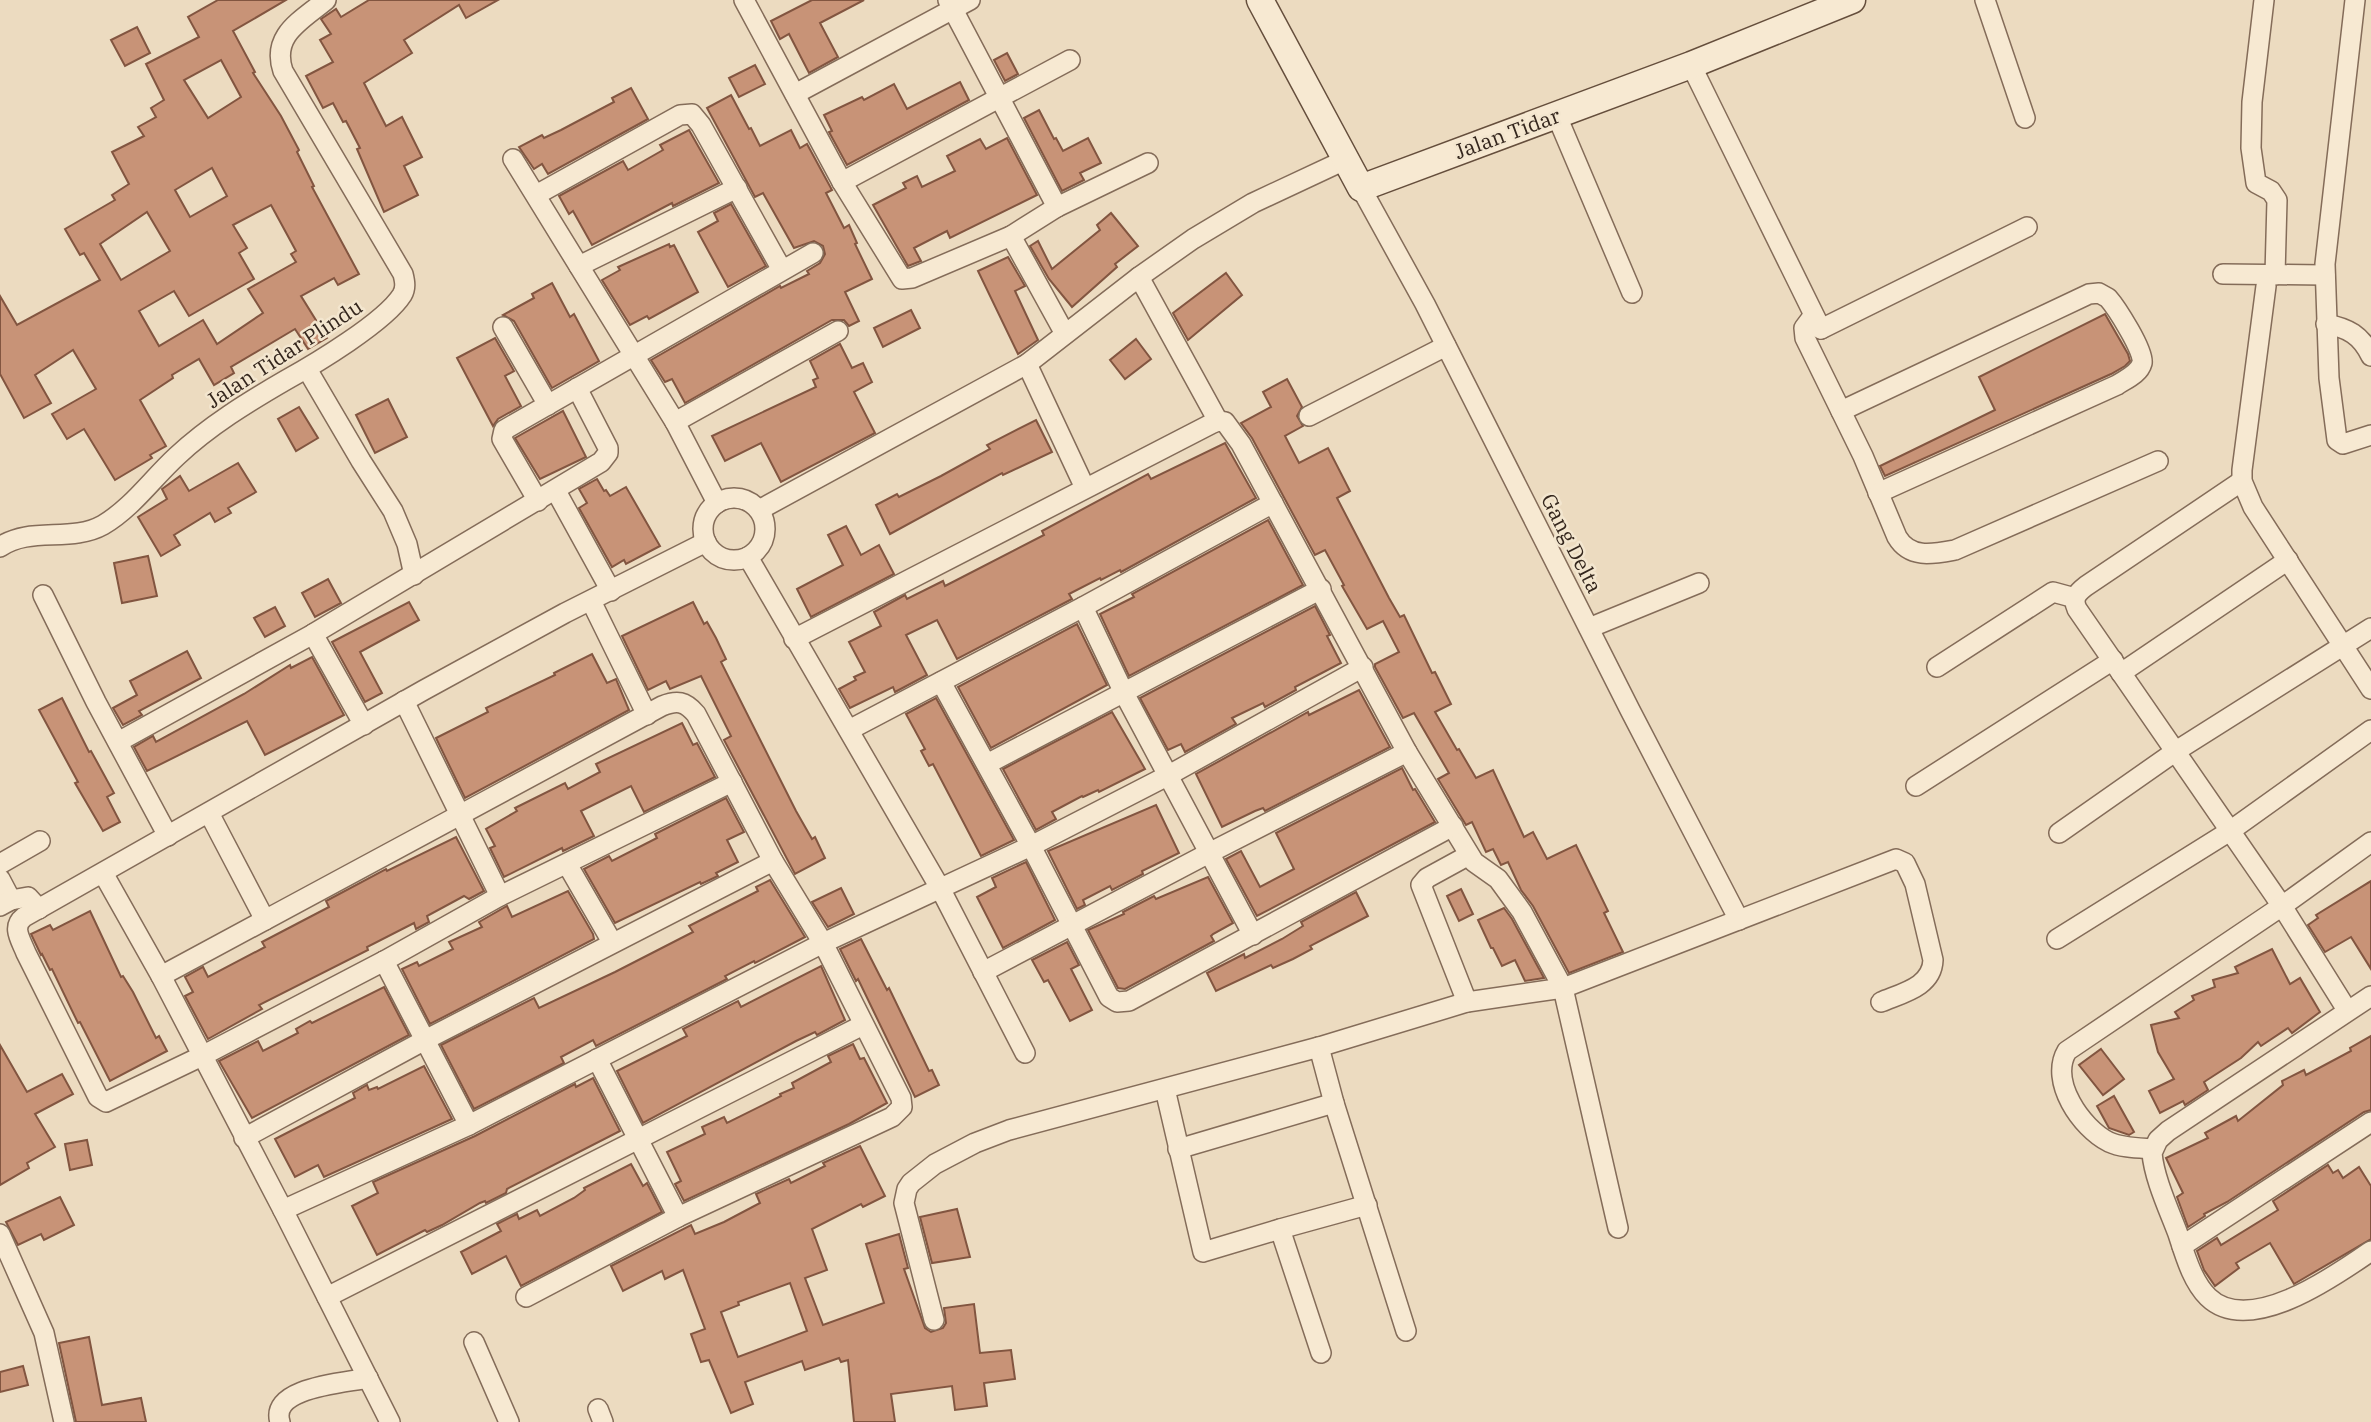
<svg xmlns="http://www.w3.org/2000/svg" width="2371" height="1422" font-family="'IBM Plex Serif',serif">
<rect width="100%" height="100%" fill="#ecdbc0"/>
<g fill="#c89377" stroke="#825540" stroke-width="2" fill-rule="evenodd">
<path d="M218,0H286L233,31L255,72L253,73L281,116L299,150L297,152L314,186L312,187L359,274L338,285L334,278L301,296L327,338L308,349L295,329L231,367L234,373L214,385L199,359L172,375L173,378L140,400L166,446L150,455L152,458L115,480L84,429L67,439L52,414L96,389L73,350L35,375L51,403L24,418L0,374V296L17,325L100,280L84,253L80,255L65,229L115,200L112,195L129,184L112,152L144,136L138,127L156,117L151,108L164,100L146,64L199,37L188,17ZM221,60L241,97L208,118L184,80ZM212,168L227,196L190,217L175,190ZM271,205L296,251L291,254L296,262L248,289L263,313L217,344L203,320L159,346L139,311L174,291L189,316L254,279L239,253L247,248L233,225ZM147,212L170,251L121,280L100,244Z"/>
<polygon points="369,0 498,0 466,18 459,5 404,40 412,53 364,83 386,126 402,117 422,157 404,166 418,195 384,212 357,149 360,148 346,121 343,122 333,103 323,108 306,76 333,62 320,40 331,34 321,19 336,9 341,17"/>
<polygon points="812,0 864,0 820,23 838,57 809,73 789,34 780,39 771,21"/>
<polygon points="137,27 150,53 125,66 111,40"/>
<polygon points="1007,53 1018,74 1005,81 994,60"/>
<polygon points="755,65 765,84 739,97 729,78"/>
<polygon points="960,82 969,100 847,165 829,132 832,131 824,115 862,97 864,100 894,84 907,109"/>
<polygon points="631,88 648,119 548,174 542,164 534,169 519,147 542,135 544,138 561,130 614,102 612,98"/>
<polygon points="731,95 749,129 751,128 760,146 791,130 800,148 807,144 832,190 826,193 844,228 849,225 857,243 855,244 872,279 845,292 859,321 849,326 844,320 832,320 685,403 672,379 665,382 651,360 780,286 781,288 809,274 807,271 820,263 825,254 823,246 814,241 794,248 763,193 755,197 707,108"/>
<polygon points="1039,110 1054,139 1056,138 1063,151 1088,138 1101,163 1080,173 1084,180 1062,191 1024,118"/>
<polygon points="689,130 719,183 673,206 672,203 592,245 573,211 569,214 559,196 623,161 628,170 663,150 660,145"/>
<polygon points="1007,138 1037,195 950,238 947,231 914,248 921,261 908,266 873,205 906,188 903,183 917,176 922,187 955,171 947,156 980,139 986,149"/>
<polygon points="731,204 766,266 728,287 698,232 718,221 714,213"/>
<polygon points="1111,213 1138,246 1115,264 1117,267 1072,307 1049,279 1030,246 1038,241 1052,269 1100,230 1097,225"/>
<polygon points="669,244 670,247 674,245 698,292 649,319 647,316 630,325 602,280 620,270 618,267"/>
<polygon points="1008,257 1025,286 1015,291 1038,340 1018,354 978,271"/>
<polygon points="1226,273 1242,295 1188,340 1173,313"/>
<polygon points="552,283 570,317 574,314 599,361 552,388 514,321 503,315 534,298 532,294"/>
<polygon points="911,310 920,328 883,347 874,328"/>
<polygon points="2105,314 2128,354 2130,361 2125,366 2111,374 1885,476 1880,466 1995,410 1979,377"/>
<polygon points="495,338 514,371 505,376 521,406 498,419 493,426 457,358"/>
<polygon points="1136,339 1151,359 1125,379 1110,360"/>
<polygon points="840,344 852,368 863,363 872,382 854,392 875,433 781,482 761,443 725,461 712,436 816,387 813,380 818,378 810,361"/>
<polygon points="1287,379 1302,407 1297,416 1303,426 1285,436 1299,463 1328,448 1350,491 1337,498 1389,598 1400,617 1404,615 1432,673 1435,672 1451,704 1435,712 1457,750 1459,749 1476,778 1493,770 1524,837 1533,832 1547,859 1576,845 1608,911 1604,913 1623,952 1569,973 1533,906 1521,890 1508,862 1501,865 1493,849 1486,852 1472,822 1466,825 1438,779 1449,773 1414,713 1403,718 1375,667 1375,664 1399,652 1383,621 1367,629 1342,586 1344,585 1325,550 1315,555 1252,438 1241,423 1271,407 1263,392"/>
<polygon points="388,399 407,437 375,453 356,415"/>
<polygon points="299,407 318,438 296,451 278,419"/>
<polygon points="563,411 586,457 540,479 515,438"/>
<polygon points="1036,420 1052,452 1003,475 1002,473 890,534 876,505 897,494 899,497 941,476 990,449 987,445"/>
<polygon points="1225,443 1256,498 1121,572 1120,570 1101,580 1100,578 1069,594 1072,599 957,659 937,620 906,635 927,675 895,692 893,687 850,708 839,689 856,680 854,677 865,672 849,642 881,626 874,612 905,595 907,599 943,581 945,586 1044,535 1042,531 1148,474 1151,479"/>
<polygon points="238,463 256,492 228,508 231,513 215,522 210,513 174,535 180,545 161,556 138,517 167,499 162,489 180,476 189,491"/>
<polygon points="597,479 604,491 606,490 610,496 626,487 660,546 626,564 624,560 612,567 579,508 587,503 579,489"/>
<polygon points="1268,520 1303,585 1129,676 1100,614 1134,597 1132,594"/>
<polygon points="846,526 861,555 879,545 894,574 811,617 797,589 843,565 828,535"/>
<polygon points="148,556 157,596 122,603 114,563"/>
<polygon points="328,579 341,603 315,617 302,593"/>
<polygon points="409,602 419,620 360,652 382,693 365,702 332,642"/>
<polygon points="693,602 704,624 707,622 716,638 726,659 721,662 796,811 812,839 815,837 825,858 795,874 724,740 731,736 701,676 670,689 666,681 648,690 622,636"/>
<polygon points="1315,606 1330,635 1327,636 1341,663 1295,687 1296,690 1265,707 1263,703 1232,718 1236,724 1185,752 1181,744 1168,750 1140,698"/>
<polygon points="275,607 285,626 265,637 254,618"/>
<polygon points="1077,624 1107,685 991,748 958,687"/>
<polygon points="187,651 201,678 139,711 142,715 123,725 113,708 137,695 130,681"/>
<polygon points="592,654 607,683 616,679 629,710 465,798 436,738 488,712 486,708 555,675 554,673"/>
<polygon points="312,657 344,715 265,755 247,721 147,771 134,747 153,736 156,742 244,694 290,665 291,668"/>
<polygon points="1359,690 1390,747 1265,811 1263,808 1255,811 1222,827 1196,774 1308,712 1309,715"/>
<polygon points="62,698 89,752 91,751 114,793 107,797 120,822 103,831 75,783 78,782 39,710"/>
<polygon points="936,698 1014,840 981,856 933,764 929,766 921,751 925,749 906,714"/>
<polygon points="1112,712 1145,769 1099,792 1098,790 1083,797 1082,796 1052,812 1056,819 1036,830 1003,769"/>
<polygon points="682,723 693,745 697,743 715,777 644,812 631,786 581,811 594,836 563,851 562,848 504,877 490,848 495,846 486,829 517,811 515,808 565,783 568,789 600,772 596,764"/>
<polygon points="1402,768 1413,790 1415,789 1435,822 1257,916 1226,859 1241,851 1260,887 1294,869 1276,833"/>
<polygon points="726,798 744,832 727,840 738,862 716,873 718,876 701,884 700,882 615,923 584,869 609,856 612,861 657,838 655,834"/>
<polygon points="1156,805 1179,853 1142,871 1143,874 1112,890 1110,886 1083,900 1085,905 1077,909 1048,851"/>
<polygon points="456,837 484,891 469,899 464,896 427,916 429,922 416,929 414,923 367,947 368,950 259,1005 262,1009 208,1039 185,996 193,992 185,977 203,967 208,977 265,947 262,942 329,907 326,901 386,869 387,871"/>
<polygon points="1026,862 1055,920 1003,948 977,897 996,887 992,878"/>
<polygon points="1208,877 1233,923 1213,934 1211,936 1214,941 1125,989 1118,988 1088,930 1124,914 1123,912 1154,896 1156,899"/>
<polygon points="770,880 805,937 755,963 754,961 725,976 727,979 596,1046 593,1040 561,1057 564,1063 474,1109 441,1045 534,998 539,1008 615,972 693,932 689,926 758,891 756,887"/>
<polygon points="2371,881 2371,969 2351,937 2325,952 2308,925 2318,918 2316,915"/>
<polygon points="841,888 854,914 828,927 812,902"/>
<polygon points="1461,889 1473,914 1459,921 1447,896"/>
<polygon points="568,891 593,934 594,939 430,1024 402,969 417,962 419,966 453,949 449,942 482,927 479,922 507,906 512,917"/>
<polygon points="1356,892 1368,916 1310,946 1312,949 1293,959 1273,968 1271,965 1216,991 1207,973 1244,954 1245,958 1282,939 1303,926 1301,922"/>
<polygon points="1504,908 1512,919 1544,978 1525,981 1515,960 1502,966 1493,948 1491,948 1478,920"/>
<polygon points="90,911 121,977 123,976 133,992 156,1038 159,1036 167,1051 110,1081 80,1022 78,1023 52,969 50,970 42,954 41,955 31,934 50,925 53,930"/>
<polygon points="861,939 887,990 889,988 929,1071 932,1070 939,1085 915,1097 858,979 856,981 840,949"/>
<polygon points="1067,942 1079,965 1071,969 1092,1010 1070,1021 1048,980 1044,982 1032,960"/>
<polygon points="2272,949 2290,984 2300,978 2320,1012 2292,1033 2288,1028 2261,1046 2258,1042 2241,1058 2204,1082 2208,1090 2185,1105 2183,1101 2160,1113 2149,1091 2174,1079 2158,1052 2151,1025 2179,1018 2175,1012 2194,1000 2192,996 2215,987 2213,980 2238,973 2235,967"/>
<polygon points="821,966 845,1020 817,1035 815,1032 796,1041 643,1123 617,1071 687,1036 683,1029 738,1001 741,1007"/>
<polygon points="384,987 409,1035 252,1118 219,1061 258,1041 263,1051 298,1033 296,1029 310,1021 312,1023"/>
<polygon points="2371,1036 2371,1110 2364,1112 2227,1202 2204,1214 2205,1216 2188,1227 2177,1197 2183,1193 2166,1158 2208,1138 2205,1133 2236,1116 2238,1121 2283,1085 2282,1081 2304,1070 2306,1075 2351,1051 2350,1048"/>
<polygon points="853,1044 860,1059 864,1058 887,1103 849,1124 684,1201 675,1184 681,1181 667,1152 705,1134 702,1127 724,1117 727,1123 781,1096 780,1094 794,1088 792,1083 831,1062 828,1056"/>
<polygon points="0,1045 27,1092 62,1074 73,1094 35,1114 55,1147 27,1163 29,1168 0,1185"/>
<polygon points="2101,1049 2124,1079 2103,1095 2079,1065"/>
<polygon points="424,1066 452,1119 324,1177 318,1165 295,1177 275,1139 355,1098 353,1093 367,1085 369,1090 377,1087 378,1089"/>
<polygon points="593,1078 620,1131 507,1189 506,1193 486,1203 485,1201 480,1203 442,1225 427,1232 425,1230 377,1255 352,1206 378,1193 373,1182 475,1136 575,1084 576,1087"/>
<polygon points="2114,1096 2134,1132 2129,1135 2109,1128 2097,1106"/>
<polygon points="87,1140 92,1165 70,1170 65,1144"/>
<path d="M860,1146L885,1196L863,1207L861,1204L812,1229L827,1270L805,1278L823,1325L884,1303L866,1244L899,1234L908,1268L904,1269L925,1328L931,1332L943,1328L946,1323L944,1308L974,1304L980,1353L1011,1350L1015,1379L984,1383L987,1406L955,1410L952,1386L891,1394L895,1422H854L848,1360L841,1362L839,1358L805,1370L802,1361L745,1382L753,1404L731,1413L709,1360L701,1362L691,1334L705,1329L683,1270L665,1279L662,1271L623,1291L611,1266L691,1225L695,1234L724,1222L760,1203L756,1194L789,1179L791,1183L825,1166L823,1163ZM790,1283L807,1331L738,1357L721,1312L739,1305L738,1302Z"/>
<polygon points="631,1164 643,1186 647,1183 662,1212 521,1286 506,1256 472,1274 461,1252 501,1231 497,1224 517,1214 519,1219 537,1210 540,1216 574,1198 585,1190 584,1188"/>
<polygon points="2328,1165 2333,1173 2338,1170 2343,1178 2359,1167 2371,1186 2371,1239 2294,1284 2270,1243 2236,1263 2239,1268 2215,1286 2204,1270 2197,1251 2217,1238 2221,1245 2278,1210 2273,1201"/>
<polygon points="60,1197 74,1225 44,1240 41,1234 18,1245 6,1222"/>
<polygon points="957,1209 970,1257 932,1263 920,1217"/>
<polygon points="89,1337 102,1405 141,1398 146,1422 76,1422 59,1343"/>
<polygon points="23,1366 28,1385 0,1392 0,1372"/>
</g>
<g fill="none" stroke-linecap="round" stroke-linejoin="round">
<defs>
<g id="minor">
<polyline points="744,0 842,182 902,279 912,278 1011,236 1057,207 1148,163"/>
<polyline points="948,0 1057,207"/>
<polyline points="1985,0 2025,118"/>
<polyline points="2264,0 2252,102 2251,148 2256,183 2271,191 2277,200 2275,275"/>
<polyline points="2355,0 2325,264 2329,378 2337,440 2343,444 2371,435"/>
<polyline points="1691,65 1819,325"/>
<polyline points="795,94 970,0"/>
<polyline points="1556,114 1632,293"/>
<polyline points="513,159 675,422 717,503"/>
<polyline points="842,182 1070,60"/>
<polyline points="1361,188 1425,304 1630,710 1739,920"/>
<polyline points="536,195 680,115 692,114 701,125 782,270"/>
<polyline points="1011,236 1065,334"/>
<polyline points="579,266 737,188"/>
<polyline points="2223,274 2325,275"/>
<polyline points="1139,277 1218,421"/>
<polyline points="2266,286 2242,470 2242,481 2253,507 2371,689"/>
<path d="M2326,324C2348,328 2361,335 2371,356"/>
<polyline points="503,327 548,405"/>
<path d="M1821,329L1813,316L1804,328L1805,338L1863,456L1897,537C1910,559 1933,554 1955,550L2158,461"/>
<polyline points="1821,329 2027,227"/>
<polyline points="1027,364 1085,488"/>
<polyline points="307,369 361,461 393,511 407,544 414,575"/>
<path d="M1841,411L2089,294L2099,293L2108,298C2116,307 2145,352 2142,363C2139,374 2126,379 2117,385L1878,493"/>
<polyline points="1309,416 1446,346"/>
<polyline points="675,422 838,331"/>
<path d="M2242,481L2086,586C2077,593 2072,598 2077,609L2282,906L2347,1010"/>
<polyline points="556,491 611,591"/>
<circle cx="734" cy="529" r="31"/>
<polyline points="538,501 502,439 504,430 813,253"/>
<polyline points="759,510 1027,364 1139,277 1193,239 1253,203 1347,159"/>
<path d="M706,542L565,613L424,690L24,917C11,927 21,940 26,953L98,1097L106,1102L202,1056L384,961L500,896L732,782"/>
<path d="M0,547C30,526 71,543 103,525C132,508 152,479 177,456C209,426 248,402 286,380C315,364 385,322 402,295C406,288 405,282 403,274L283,71C271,35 301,21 326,0"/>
<polyline points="748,557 940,888 1025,1053"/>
<polyline points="43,595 96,702 168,836"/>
<polyline points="591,601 647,715"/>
<polyline points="1083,607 1124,693 1253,935"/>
<polyline points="1589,628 1699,583"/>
<polyline points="313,634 364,725"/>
<polyline points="794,639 1211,424 1218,421 1225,422 1241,444 1407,752 1474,862 1498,879 1522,912 1563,988 1618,1228"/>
<polyline points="1937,667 2053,592 2075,598"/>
<polyline points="2121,673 2288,560"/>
<polyline points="941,682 1031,846 1109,997 1117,1002 1129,1001 1453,826"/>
<polyline points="404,701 500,896"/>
<polyline points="849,730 1083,607 1273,503"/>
<polyline points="118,742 313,634 601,462 608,453 608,448 577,388"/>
<polyline points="987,764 1321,589"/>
<polyline points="1916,786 2113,660"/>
<polyline points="209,813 265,920"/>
<polyline points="2059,833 2176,751 2371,628"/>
<polyline points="0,864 40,841"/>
<polyline points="567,864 612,942"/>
<polyline points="103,873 161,976 283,1210 390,1422"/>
<polyline points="0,879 11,900"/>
<polyline points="0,906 11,900 28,897 39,909"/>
<polyline points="2057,939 2230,831 2371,730"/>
<polyline points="384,961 469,1125"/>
<polyline points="983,972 1209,853 1407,752"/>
<path d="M161,976L662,706C677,700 685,701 696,714L773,861L823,943L901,1098L902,1107L892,1117L678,1217L526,1297"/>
<path d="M2371,996L2168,1131L2158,1140L2152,1153C2154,1178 2169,1210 2178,1234C2185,1255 2192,1281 2208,1297C2249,1337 2335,1276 2371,1251"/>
<polyline points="1467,1002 1421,885 1427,878 1469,855"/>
<polyline points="1319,1047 1334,1103 1406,1331"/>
<polyline points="597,1059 678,1217"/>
<polyline points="1165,1089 1203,1252 1280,1229"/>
<polyline points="244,1138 425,1040 773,861"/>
<polyline points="1178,1149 1334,1103"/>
<path d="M2153,1149C2139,1148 2122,1148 2109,1142C2081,1128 2049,1081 2067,1051L2282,906L2371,842"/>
<polyline points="283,1210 469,1125 823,943 1031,846 1169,775 1363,667"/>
<polyline points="0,1234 44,1333 64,1422"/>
<polyline points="2182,1246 2371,1122"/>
<polyline points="327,1297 863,1025"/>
<path d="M934,1320L904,1203L907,1189L911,1183L935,1164L975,1143L1009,1130L1319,1047L1467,1002L1563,988L1896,859L1905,863L1915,884L1933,960C1932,987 1902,993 1881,1002"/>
<polyline points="474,1342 509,1422"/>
<polyline points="1321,1353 1280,1229 1367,1205"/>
<polyline points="598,1409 603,1422"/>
<path d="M280,1422C269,1387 346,1383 368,1378"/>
</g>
<polyline id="secondary" points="1260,0 1361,188 1691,65 1852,0"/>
</defs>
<use href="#minor" stroke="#846c59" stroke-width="22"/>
<use href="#secondary" stroke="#654e3c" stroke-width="29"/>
<use href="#minor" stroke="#f7e9d2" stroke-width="19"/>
<use href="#secondary" stroke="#f7e9d2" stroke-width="26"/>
</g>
<g text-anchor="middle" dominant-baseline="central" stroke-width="5" stroke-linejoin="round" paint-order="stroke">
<g font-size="21" fill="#34261d" stroke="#f3e6cf">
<text transform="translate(1507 133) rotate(-20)">Jalan Tidar</text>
<text transform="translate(284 353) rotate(-33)">Jalan Tidar Plindu</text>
<text transform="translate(1572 543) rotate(63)">Gang Delta</text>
</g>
</g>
</svg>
